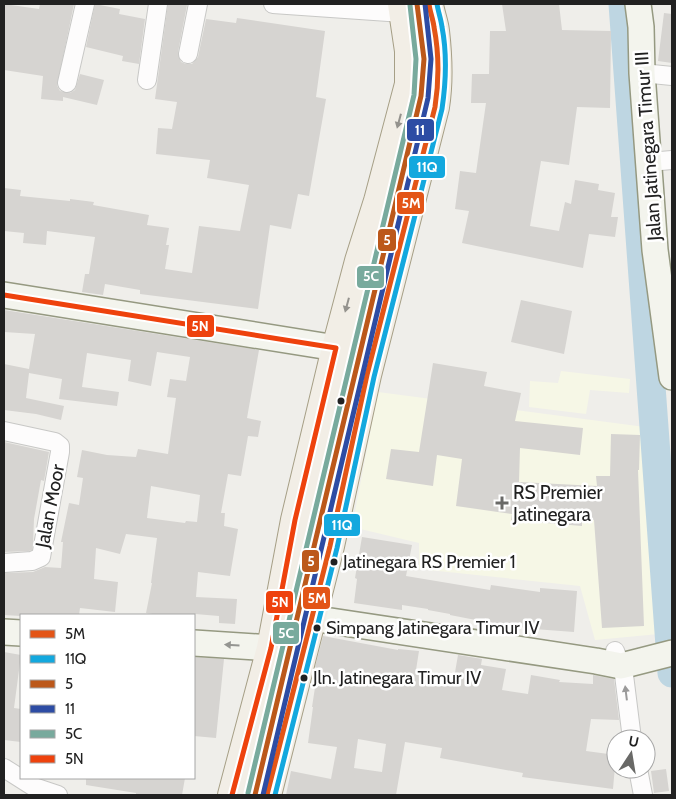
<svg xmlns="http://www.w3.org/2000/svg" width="676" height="799" font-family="Cabin,sans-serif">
<rect width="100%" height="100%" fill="#efeeea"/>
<g fill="#f6f7e6">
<polygon points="561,371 630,379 629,393 590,390 586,414 529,407 530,381 558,383"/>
<polygon points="378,392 645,427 647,479 659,634 595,640 580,586 419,569 419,543 352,527"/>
</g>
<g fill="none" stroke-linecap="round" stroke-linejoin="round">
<polyline stroke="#bed6e2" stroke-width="29" points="623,4 672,673"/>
</g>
<g fill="#d6d4d1" fill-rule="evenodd">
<polygon points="4,4 39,9 40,4 74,4 57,86 60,91 70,93 75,90 80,74 104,80 97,105 63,97 63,101 41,99 43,76 4,70"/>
<polygon points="95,4 120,9 119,14 145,19 139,64 122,61 123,56 86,47"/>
<polygon points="168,4 187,5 178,52 181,62 186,64 192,64 198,57 206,19 236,23 237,18 325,31 316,97 326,99 309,196 298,194 291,229 270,225 258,309 140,294 140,290 105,284 103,295 82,292 85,274 89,274 95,237 47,231 46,245 23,243 24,233 4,231 4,188 21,190 20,196 70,201 70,199 94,202 93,205 149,215 147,225 169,228 166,245 169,245 165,269 192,273 199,226 240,231 249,185 207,178 210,160 156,154 158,128 172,129 177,102 155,99"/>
<polygon points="502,4 559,4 562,30 611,31 610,108 577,107 569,165 541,161 530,226 559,231 565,202 571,204 575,180 599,184 598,190 615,193 611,217 618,217 615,237 589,234 583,268 462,243 469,211 455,209 460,171 476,173 486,103 471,103 472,74 489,74 490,31 506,31"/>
<polygon points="664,13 672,14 672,63 658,61"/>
<polygon points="521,300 572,311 564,354 511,342"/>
<path d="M4,310L259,350L247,418L261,421L258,437L248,436L241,476L228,474L221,513H225L224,526L238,529L230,576L198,572L196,597L237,599L235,624L219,623V616L195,614L159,615L146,613L152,583H151L157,538L126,534L120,554L96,548L94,579L118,582L115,612L80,608L79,615L23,614L21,616L4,615V573L33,572L45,567L61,568L63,542H61L69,503L79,505L83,478L77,477L82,450L107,455L136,457L138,449L168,454L176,398L167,397L170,379L186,381L190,357L157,352L151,386L128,381L131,360L87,353L82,387L119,392L117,406L59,399L62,379L29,373L26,398L64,406L61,420L36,414L4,410V364L29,369L35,334L4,332ZM151,486L200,495L197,522L186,521L185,523L147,518Z"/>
<polygon points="433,363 487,372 484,386 521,393 515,421 583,428 580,455 520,448 519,482 597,486 596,476 610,476 611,434 640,435 639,470 638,470 644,626 602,628 594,520 582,520 582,526 511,520 512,514 456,506 462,459 437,455 433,486 386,479 391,449 419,452"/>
<polygon points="4,442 49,452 44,481 41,480 34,519 33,544 32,550 29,551 4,552"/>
<polygon points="362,537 412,545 406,576 490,590 491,585 540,592 540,588 577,591 574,632 534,629 486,622 450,615 450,614 428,610 428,609 402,605 402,610 354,603 357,579 355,578"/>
<path d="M323,636L398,650V649L419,651L416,670L454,678L458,655L482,659L481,665L506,669L502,690L528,694L531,675L560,680L559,682L593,684V675L614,679L619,720L591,719L586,751L616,755L613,789L522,777L523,773L440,758L442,748L405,742L396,795H286L291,771L331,779L337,747L308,743L313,707H312L318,668L315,667ZM358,739L386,744L382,772L354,768Z"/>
<polygon points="4,652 21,655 14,708 21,709 21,742 4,740"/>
<polygon points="194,657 224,659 216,738 194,736"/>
<polygon points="666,769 669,791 654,793 651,771"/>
<polygon points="86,778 185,778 182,795 136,795 136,793 86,785"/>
</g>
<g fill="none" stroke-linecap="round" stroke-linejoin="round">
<defs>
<g id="street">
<polyline points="273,4 403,13"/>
<polyline points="188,54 198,4"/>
<polyline points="642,73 672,76"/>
<polyline points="147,80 158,4"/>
<polyline points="67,83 85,4"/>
<polyline points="649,162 672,160"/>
<polyline points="4,431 55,442 60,446 60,452 41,557 32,561 4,563"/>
<polyline points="615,651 624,675 632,739"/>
<polyline points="4,768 34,787 58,795"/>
<polyline points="638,769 643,795"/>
</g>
<g id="secondary">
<polyline points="638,4 641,27 642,73 655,250 672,377"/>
<polyline points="4,295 336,348"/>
<polyline points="311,618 596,661 621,666 672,653"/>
<polyline points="4,632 21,633"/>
<polyline points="194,643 271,648"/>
</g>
<g id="primary">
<polyline points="232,795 271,648 295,520 336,348 359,261 378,201 409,84 409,51 402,4"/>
<path d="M267,795L330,546L367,375L435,107C439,82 438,57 435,31C434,22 430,13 429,4"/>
</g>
</defs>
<use href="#street" stroke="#c8c8c6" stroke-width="20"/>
<use href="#secondary" stroke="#959981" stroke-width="28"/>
<use href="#primary" stroke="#a69f86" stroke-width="30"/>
<use href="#street" stroke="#fdfcfc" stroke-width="18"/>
<use href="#secondary" stroke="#f3f4ed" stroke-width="25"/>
<use href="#primary" stroke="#f2eee6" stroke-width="28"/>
<defs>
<path id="bus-1" d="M267,795L330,546L367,375L435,107C439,81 439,53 434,27C433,19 430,12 429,4"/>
<path id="bus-2" d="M275,795L337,548L374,377L442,109C446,82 447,53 442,27C441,19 438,11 437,4"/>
<polyline id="bus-3" points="255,795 421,96 424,59 417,4"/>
<polyline id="bus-4" points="263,795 428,98 431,59 425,4"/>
<polyline id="bus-5" points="248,793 414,95 416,59 410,5"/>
<polyline id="bus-6" points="4,295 336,348 295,520 271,648 232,795"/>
</defs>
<use href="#bus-1" stroke="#fff" stroke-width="9"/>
<use href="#bus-2" stroke="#fff" stroke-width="9"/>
<use href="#bus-3" stroke="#fff" stroke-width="9"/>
<use href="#bus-4" stroke="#fff" stroke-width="9"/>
<use href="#bus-5" stroke="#fff" stroke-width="9"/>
<use href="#bus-6" stroke="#fff" stroke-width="9"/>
<use href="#bus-1" stroke="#e35517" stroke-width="5"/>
<use href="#bus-2" stroke="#13a8de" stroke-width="5"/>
<use href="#bus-3" stroke="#bc581a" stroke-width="5"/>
<use href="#bus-4" stroke="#2d4ca4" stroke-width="5"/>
<use href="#bus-5" stroke="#78aa9d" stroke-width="5"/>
<use href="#bus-6" stroke="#ee420d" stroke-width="5"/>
</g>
<defs><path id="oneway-solid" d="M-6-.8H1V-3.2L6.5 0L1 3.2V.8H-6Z" transform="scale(1.25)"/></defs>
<g fill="#94928d">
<use href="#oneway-solid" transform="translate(399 121) rotate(105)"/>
<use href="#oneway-solid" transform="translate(347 305) rotate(105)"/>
</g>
<use fill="#949591" href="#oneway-solid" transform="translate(232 645) rotate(-177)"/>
<use fill="#9a9999" href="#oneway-solid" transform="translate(626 693) rotate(-97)"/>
<g fill="#212121" stroke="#fff" stroke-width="2">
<circle cx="341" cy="401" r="4.5"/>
<circle cx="334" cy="562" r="4.5"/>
<circle cx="317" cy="628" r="4.5"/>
<circle cx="304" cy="678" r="4.5"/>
</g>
<path fill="#696967" stroke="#fff" stroke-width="2" d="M499.5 495.5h5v5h5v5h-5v5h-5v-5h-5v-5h5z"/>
<g text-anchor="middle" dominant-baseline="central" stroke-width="5" stroke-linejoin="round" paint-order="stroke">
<g font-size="18" fill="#212121" stroke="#fff" text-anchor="start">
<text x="343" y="562">Jatinegara RS Premier 1</text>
<text x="326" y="628">Simpang Jatinegara Timur IV</text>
<text x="313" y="678">Jln. Jatinegara Timur IV</text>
</g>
<g font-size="19" fill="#212121" stroke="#fff">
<text transform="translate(648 146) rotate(-94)">Jalan Jatinegara Timur III</text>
<text transform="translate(50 506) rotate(-79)">Jalan Moor</text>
</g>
<g font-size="19" fill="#212121" stroke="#fff" text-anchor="start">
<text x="513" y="492">RS Premier<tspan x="513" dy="22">Jatinegara</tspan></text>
</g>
</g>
<g stroke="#fff" stroke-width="2">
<rect x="406" y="118" width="29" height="24" rx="5" fill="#2d4ca4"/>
<rect x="408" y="155" width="38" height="24" rx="5" fill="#13a8de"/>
<rect x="396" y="191" width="29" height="24" rx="5" fill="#e35517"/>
<rect x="377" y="228" width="20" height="24" rx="5" fill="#bc581a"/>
<rect x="356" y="265" width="29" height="24" rx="5" fill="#78aa9d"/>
<rect x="186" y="314" width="29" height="24" rx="5" fill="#ee420d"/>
<rect x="323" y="513" width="38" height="24" rx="5" fill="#13a8de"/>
<rect x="301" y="549" width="19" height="24" rx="5" fill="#bc581a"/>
<rect x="302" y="586" width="29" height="24" rx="5" fill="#e35517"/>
<rect x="265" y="590" width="29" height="24" rx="5" fill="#ee420d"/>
<rect x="272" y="621" width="28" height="24" rx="5" fill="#78aa9d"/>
</g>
<g font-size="14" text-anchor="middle" font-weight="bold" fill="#fff">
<text x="420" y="135">11</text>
<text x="427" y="172">11Q</text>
<text x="411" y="208">5M</text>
<text x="387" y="245">5</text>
<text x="371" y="281">5C</text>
<text x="200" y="331">5N</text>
<text x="342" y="530">11Q</text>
<text x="311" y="566">5</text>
<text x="317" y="603">5M</text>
<text x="280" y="607">5N</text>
<text x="286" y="638">5C</text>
</g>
<rect width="676" height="799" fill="none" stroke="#212121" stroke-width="10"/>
<rect x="20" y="614" width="175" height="165" fill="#ffffff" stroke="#a6a6a6"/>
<rect x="30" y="630" width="25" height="8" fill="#e35517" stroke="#a6a6a6"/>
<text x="65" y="639" font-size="15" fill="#212121">5M</text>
<rect x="30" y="655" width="25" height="8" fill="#13a8de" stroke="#a6a6a6"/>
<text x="65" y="664" font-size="15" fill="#212121">11Q</text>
<rect x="30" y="680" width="25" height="8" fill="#bc581a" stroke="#a6a6a6"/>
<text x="65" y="689" font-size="15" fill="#212121">5</text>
<rect x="30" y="705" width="25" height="8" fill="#2d4ca4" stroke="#a6a6a6"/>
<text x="65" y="714" font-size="15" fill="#212121">11</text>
<rect x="30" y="730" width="25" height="8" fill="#78aa9d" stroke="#a6a6a6"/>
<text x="65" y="739" font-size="15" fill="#212121">5C</text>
<rect x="30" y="755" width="25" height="8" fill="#ee420d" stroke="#a6a6a6"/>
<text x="65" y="764" font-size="15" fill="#212121">5N</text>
<g transform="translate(631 754) rotate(12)"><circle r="24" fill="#ffffff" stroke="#a6a6a6"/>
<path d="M0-4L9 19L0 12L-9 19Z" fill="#696967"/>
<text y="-8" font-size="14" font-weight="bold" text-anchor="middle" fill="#212121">U</text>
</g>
</svg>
